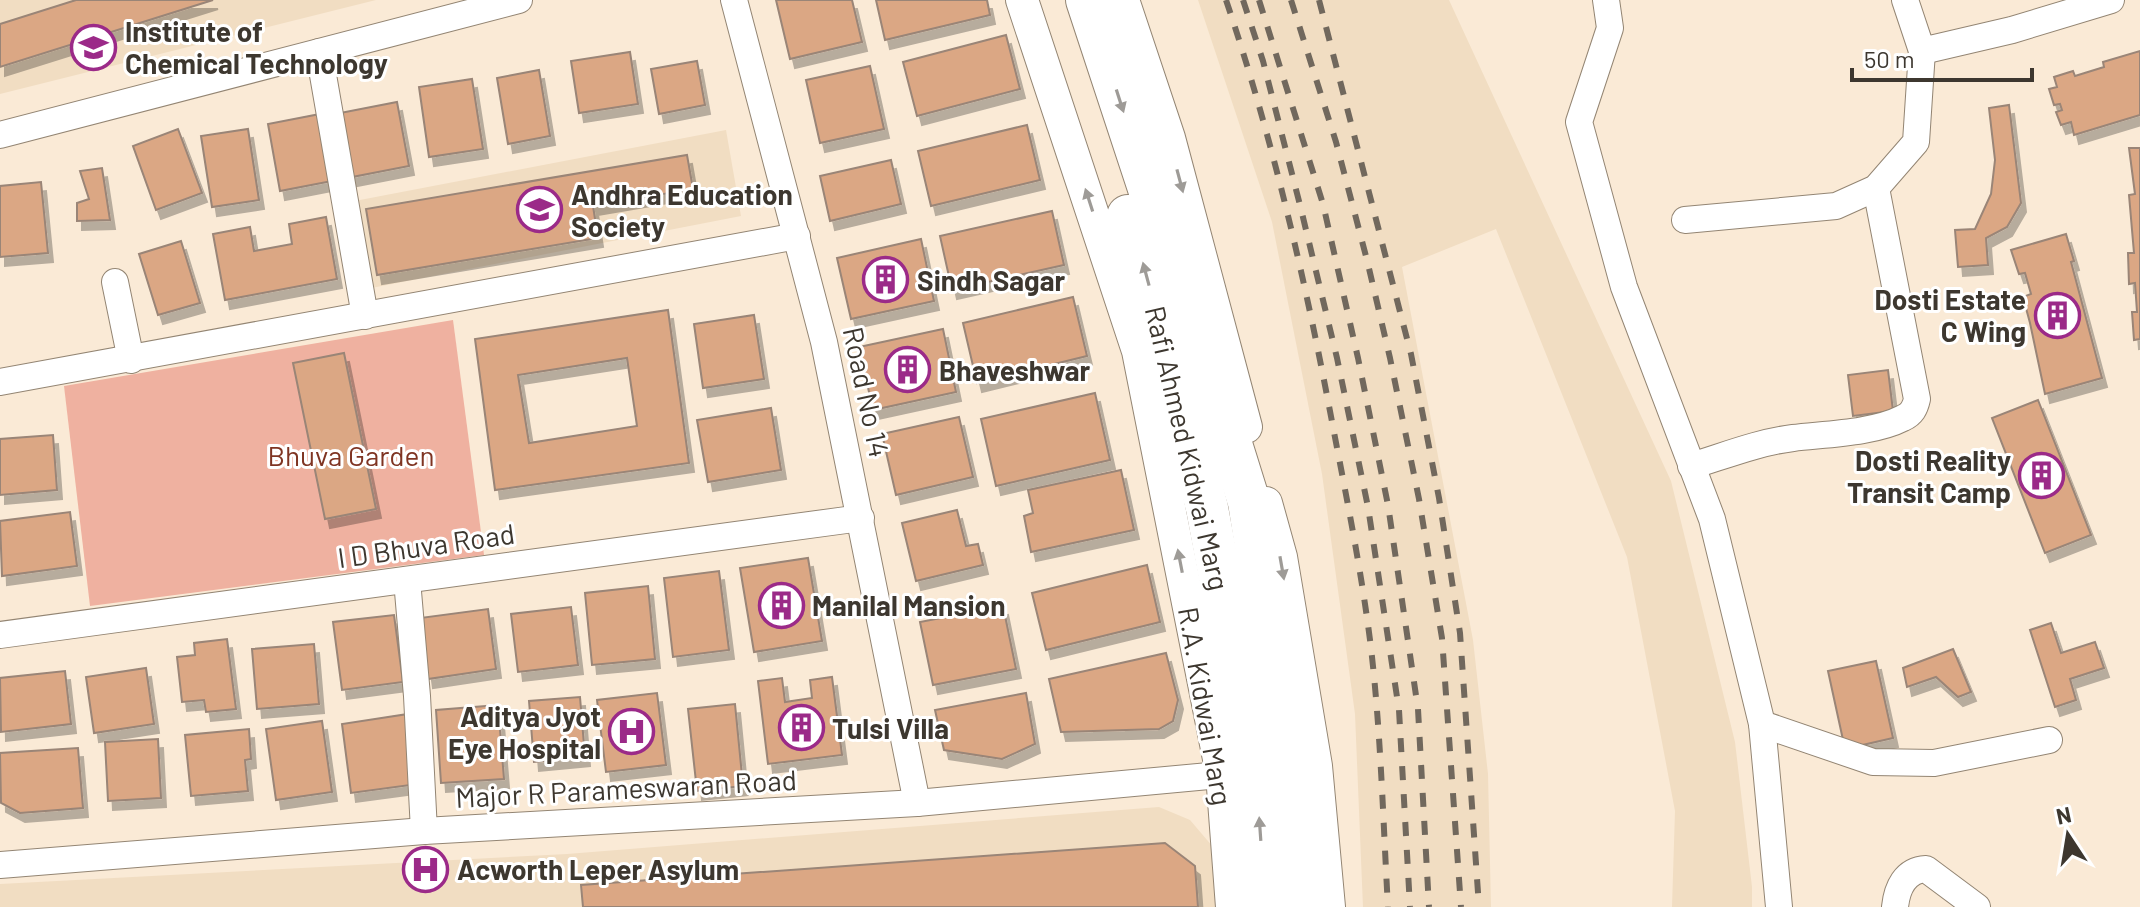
<svg xmlns="http://www.w3.org/2000/svg" width="2140" height="907" font-family="Barlow,sans-serif">
<defs>
<filter id="shadow"><feDropShadow dx="5" dy="9" stdDeviation="0" flood-color="#0004"/></filter>
</defs>
<rect width="100%" height="100%" fill="#faead6"/>
<g fill="#f1ddc2">
<polygon points="0,0 376,0 0,94"/>
<polygon points="1198,0 1449,0 1671,481 1735,742 1752,887 1752,907 1672,907 1675,811 1627,557 1496,229 1402,267 1473,640 1488,774 1491,907 1363,907 1355,714 1322,474 1272,222"/>
<polygon points="726,130 741,216 356,291 339,204"/>
<polygon points="1159,807 1190,820 1219,854 1220,907 0,907 0,884 567,854"/>
</g>
<polygon fill="#efb1a0" points="453,320 484,555 90,606 64,386"/>
<g fill="#dba784" stroke="#9a8577" stroke-width="2" fill-rule="evenodd" filter="url(#shadow)">
<polygon points="76,0 213,0 0,67 0,24"/>
<polygon points="776,0 852,0 862,42 790,59"/>
<polygon points="876,0 987,0 990,15 885,40"/>
<polygon points="1006,35 1020,89 917,116 903,62"/>
<polygon points="2140,51 2140,115 2074,135 2071,122 2061,125 2056,112 2062,110 2060,104 2054,105 2049,89 2057,87 2054,77 2073,71 2075,76 2104,67 2103,62"/>
<polygon points="630,52 638,104 579,113 571,61"/>
<polygon points="697,61 705,105 659,114 651,69"/>
<polygon points="870,66 884,129 820,143 806,80"/>
<polygon points="539,70 550,136 508,144 497,78"/>
<polygon points="472,79 483,149 429,157 419,87"/>
<polygon points="397,102 409,166 347,178 335,114"/>
<polygon points="2009,105 2021,203 2007,227 1986,238 1988,265 1958,267 1955,230 1975,229 1991,194 1995,160 1989,108"/>
<polygon points="320,114 332,181 280,191 268,124"/>
<polygon points="1027,125 1040,180 931,206 918,151"/>
<polygon points="178,129 202,193 156,210 133,146"/>
<polygon points="248,129 259,200 212,207 201,136"/>
<polygon points="2129,148 2140,148 2140,339 2134,340 2132,312 2137,312 2135,283 2129,284 2128,253 2134,253 2129,195 2135,194"/>
<polygon points="687,155 693,189 593,206 598,238 377,275 366,209"/>
<polygon points="891,160 901,204 830,221 820,176"/>
<polygon points="102,168 110,220 77,221 77,203 89,199 80,171"/>
<polygon points="41,182 48,253 0,257 0,186"/>
<polygon points="1052,211 1064,265 952,290 940,236"/>
<polygon points="326,217 337,279 225,300 213,234 250,227 254,251 292,244 289,224"/>
<polygon points="2066,234 2074,261 2071,262 2102,378 2045,394 2030,323 2023,297 2031,294 2025,273 2019,274 2011,250"/>
<polygon points="921,239 934,301 851,319 837,258"/>
<polygon points="181,241 200,303 158,315 139,254"/>
<polygon points="1073,297 1087,356 977,383 963,323"/>
<path d="M668,310L689,463L495,490L475,339ZM627,358L637,426L529,443L518,375Z"/>
<polygon points="754,315 764,379 703,388 694,324"/>
<polygon points="943,329 956,392 873,410 859,347"/>
<polygon points="344,353 376,509 325,519 293,363"/>
<polygon points="1888,370 1893,411 1853,416 1848,375"/>
<polygon points="1095,393 1110,460 996,486 981,419"/>
<polygon points="2038,400 2091,535 2045,553 1992,418"/>
<polygon points="771,408 781,470 708,482 697,420"/>
<polygon points="959,417 973,477 896,495 882,434"/>
<polygon points="53,435 57,490 0,495 0,439"/>
<polygon points="1121,470 1134,530 1031,552 1024,516 1033,513 1028,490"/>
<polygon points="957,510 966,546 978,544 983,565 916,581 902,523"/>
<polygon points="70,512 77,566 2,576 0,521"/>
<polygon points="808,558 822,641 754,652 740,568"/>
<polygon points="1147,565 1160,622 1046,650 1032,593"/>
<polygon points="719,571 729,650 673,657 664,578"/>
<polygon points="648,586 655,659 592,665 585,593"/>
<polygon points="1003,606 1016,669 933,685 920,622"/>
<polygon points="571,607 578,665 518,672 511,614"/>
<polygon points="488,609 496,669 428,679 420,618"/>
<polygon points="394,615 403,682 342,690 333,622"/>
<polygon points="2051,623 2061,653 2095,642 2104,668 2070,679 2076,700 2055,707 2030,630"/>
<polygon points="227,639 236,709 206,712 204,700 182,702 177,657 195,655 194,643"/>
<polygon points="314,644 319,704 257,709 252,649"/>
<polygon points="1953,649 1971,692 1958,697 1936,677 1907,687 1903,668"/>
<polygon points="1166,653 1178,700 1173,721 1159,729 1061,732 1049,679"/>
<polygon points="1876,661 1893,738 1845,749 1828,671"/>
<polygon points="146,668 154,724 94,733 86,677"/>
<polygon points="65,671 71,724 1,732 0,678"/>
<polygon points="832,677 842,755 768,764 758,681 782,678 785,702 812,698 810,680"/>
<polygon points="657,693 666,765 606,772 597,700"/>
<polygon points="1026,693 1035,744 1002,759 944,750 935,710"/>
<polygon points="580,697 585,757 534,762 529,701"/>
<polygon points="735,704 743,786 697,791 688,709"/>
<polygon points="498,705 504,779 441,783 436,710"/>
<polygon points="408,714 418,784 351,793 342,724"/>
<polygon points="322,721 332,792 276,800 266,729"/>
<polygon points="249,729 251,759 245,760 248,791 191,796 185,735"/>
<polygon points="158,739 161,798 108,801 105,742"/>
<polygon points="78,748 83,808 20,813 1,803 0,753"/>
<polygon points="1165,843 1195,866 1198,907 583,907 581,885"/>
</g>
<g fill="none" stroke-linecap="round" stroke-linejoin="round">
<defs>
<g id="minor">
<polyline points="734,0 824,342 917,803"/>
<polyline points="1606,0 1610,28 1579,122 1624,287 1712,519 1762,724 1779,907"/>
<polyline points="1905,0 1922,51 2012,30 2111,0"/>
<polyline points="319,52 365,316"/>
<polyline points="0,135 519,0"/>
<polyline points="1685,220 1836,206 1876,188 1916,142 1922,51"/>
<polyline points="115,282 131,360"/>
<polyline points="0,382 797,236"/>
<path d="M1691,466C1724,456 1759,442 1793,438C1826,434 1874,433 1903,418C1912,414 1915,408 1917,399L1876,188"/>
<polyline points="407,580 417,696 424,831"/>
<polyline points="0,635 861,518"/>
<polyline points="1762,724 1873,762 1934,763 2049,740"/>
<polyline points="0,865 424,831 917,803 1241,773"/>
<path d="M1895,907C1897,888 1905,870 1926,869L1977,907"/>
</g>
<g id="tertiary">
<polyline points="1022,0 1138,351 1222,774 1232,907"/>
<polyline points="1123,0 1169,138 1246,427"/>
<polyline points="1266,503 1281,557 1316,766 1329,907"/>
</g>
<g id="primary">
<polyline points="1087,0 1193,322 1249,502 1289,755 1306,907"/>
<polyline points="1128,216 1144,265 1207,508 1256,771 1266,907"/>
</g>
</defs>
<use href="#minor" stroke="#938573" stroke-width="28"/>
<use href="#tertiary" stroke="#938573" stroke-width="34"/>
<use href="#primary" stroke="#938573" stroke-width="44"/>
<use href="#minor" stroke="#fff" stroke-width="26"/>
<use href="#tertiary" stroke="#fff" stroke-width="32"/>
<use href="#primary" stroke="#fff" stroke-width="42"/>
<g stroke="#71685d" stroke-width="6" stroke-dasharray="14 14" stroke-linecap="butt">
<path d="M1226,0C1273,139 1306,283 1333,427C1347,500 1362,574 1371,648C1381,734 1383,821 1388,907"/>
<polyline points="1243,0 1263,61 1300,205 1337,358 1368,507 1399,710 1410,907"/>
<polyline points="1259,0 1323,204 1358,358 1388,505 1418,709 1429,907"/>
<polyline points="1291,0 1336,142 1367,260 1390,358 1419,499 1442,638 1461,907"/>
<polyline points="1319,0 1411,354 1439,498 1460,633 1479,907"/>
</g>
</g>
<defs><path id="oneway-solid" d="M-6-.8H1V-3.2L6.5 0L1 3.2V.8H-6Z" transform="scale(2)"/></defs>
<g fill="#9e9b97">
<use href="#oneway-solid" transform="translate(1120 101) rotate(72)"/>
<use href="#oneway-solid" transform="translate(1180 181) rotate(75)"/>
<use href="#oneway-solid" transform="translate(1089 200) rotate(-108)"/>
<use href="#oneway-solid" transform="translate(1146 274) rotate(-105)"/>
<use href="#oneway-solid" transform="translate(1180 561) rotate(-101)"/>
<use href="#oneway-solid" transform="translate(1282 568) rotate(80)"/>
<use href="#oneway-solid" transform="translate(1260 829) rotate(-94)"/>
</g>
<defs>
<symbol id="university-ring" viewBox="-11 -11 22 22"><circle r="9.5" fill="#fff" stroke="#9b2a88" stroke-width="1.5"/><path d="M0-5L7-2L0 1L-7-2ZM-4 1L0 2.5L4 1V4Q0 6-4 4Z" fill="#9b2a88"/></symbol>
<symbol id="building-ring" viewBox="-11 -11 22 22"><circle r="9.5" fill="#fff" stroke="#9b2a88" stroke-width="1.5"/><path d="M-4-6H4V6H1V3H-1V6H-4ZM-2.5-4.3h1.7v1.8h-1.7ZM.8-4.3h1.7v1.8H.8ZM-2.5-1h1.7V.8h-1.7ZM.8-1h1.7V.8H.8Z" fill="#9b2a88"/></symbol>
<symbol id="hospital-ring" viewBox="-11 -11 22 22"><circle r="9.5" fill="#fff" stroke="#9b2a88" stroke-width="1.5"/><path d="M-5-5h3v3.5h4V-5h3V5h-3V1.5h-4V5h-3Z" fill="#9b2a88"/></symbol>
</defs>
<g fill-rule="evenodd">
<use href="#university-ring" x="68" y="22" width="51" height="51"/>
<use href="#university-ring" x="514" y="184" width="51" height="51"/>
<use href="#building-ring" x="860" y="254" width="51" height="51"/>
<use href="#building-ring" x="2032" y="290" width="51" height="51"/>
<use href="#building-ring" x="882" y="344" width="51" height="51"/>
<use href="#building-ring" x="2016" y="450" width="51" height="51"/>
<use href="#building-ring" x="756" y="580" width="51" height="51"/>
<use href="#building-ring" x="776" y="702" width="51" height="51"/>
<use href="#hospital-ring" x="606" y="706" width="51" height="51"/>
<use href="#hospital-ring" x="400" y="844" width="51" height="51"/>
</g>
<g text-anchor="middle" dominant-baseline="central" stroke-width="6" stroke-linejoin="round" paint-order="stroke">
<g font-size="28" font-weight="bold" fill="#3d372f" stroke="#fff" text-anchor="start">
<text x="125" y="31">Institute of<tspan x="125" dy="32">Chemical Technology</tspan></text>
<text x="571" y="194">Andhra Education<tspan x="571" dy="32">Society</tspan></text>
<text x="917" y="280">Sindh Sagar</text>
<text x="2026" y="299" text-anchor="end">Dosti Estate<tspan x="2026" dy="32">C Wing</tspan></text>
<text x="939" y="370">Bhaveshwar</text>
<text x="2011" y="460" text-anchor="end">Dosti Reality<tspan x="2011" dy="32">Transit Camp</tspan></text>
<text x="812" y="605">Manilal Mansion</text>
<text x="601" y="716" text-anchor="end">Aditya Jyot<tspan x="601" dy="32">Eye Hospital</tspan></text>
<text x="832" y="728">Tulsi Villa</text>
<text x="457" y="869">Acworth Leper Asylum</text>
</g>
<g font-size="28" fill="#3d372f" stroke="#fff">
<text transform="translate(867 392) rotate(78)">Road No 14</text>
<text transform="translate(1188 448) rotate(77)">Rafi Ahmed Kidwai Marg</text>
<text transform="translate(426 545) rotate(-8)">I D Bhuva Road</text>
<text transform="translate(1206 706) rotate(80)">R.A. Kidwai Marg</text>
<text transform="translate(626 788) rotate(-3)">Major R Parameswaran Road</text>
</g>
<g font-size="28" fill="#7f3422" stroke="#fff">
<text x="351" y="455">Bhuva Garden</text>
</g>
</g>
<g transform="translate(2068 835) rotate(348)" stroke="#ffffff" stroke-width="6" paint-order="stroke">
<path d="M0-6L14 30L0 20L-14 30Z" fill="#3d372f"/>
<text y="-12" font-size="22" font-weight="bold" text-anchor="middle" fill="#3d372f">N</text>
</g>
<path d="M1852 68v12h180v-12" fill="none" stroke="#3d372f" stroke-width="4"/>
<text x="1864" y="68" font-size="24" fill="#3d372f" stroke="#ffffff" stroke-width="6" paint-order="stroke">50 m</text>
</svg>
